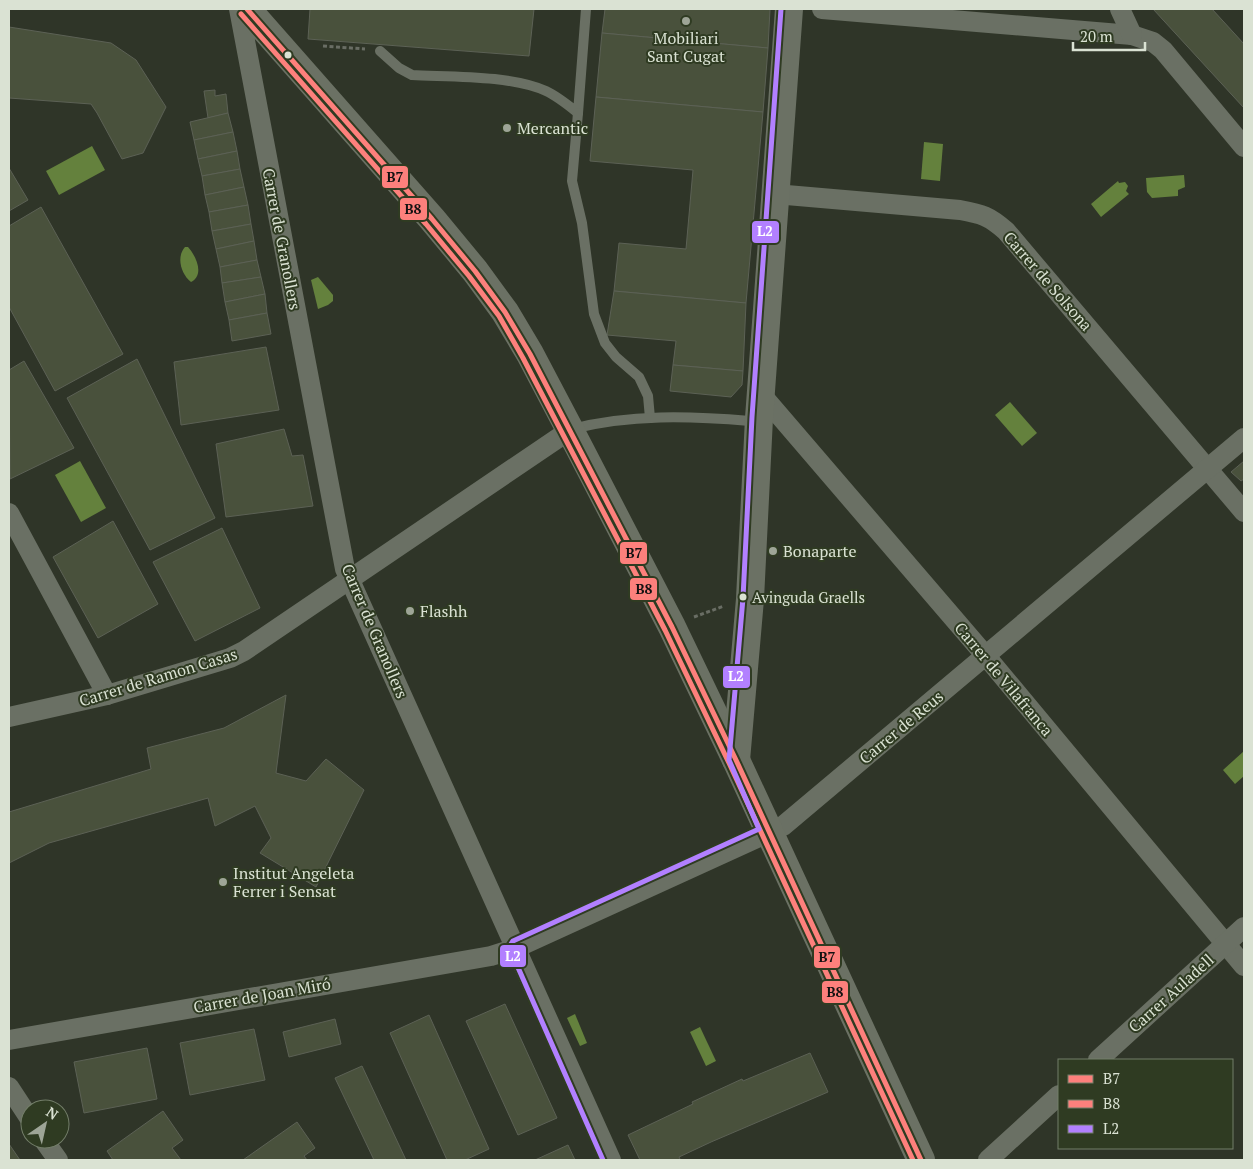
<svg xmlns="http://www.w3.org/2000/svg" width="1253" height="1169" font-family="'PT Serif',serif">
<rect width="100%" height="100%" fill="#2f3528"/>
<g fill="#64813d">
<polygon points="924,142 943,144 940,181 921,179"/>
<polygon points="92,146 105,170 59,195 46,171"/>
<polygon points="1184,175 1185,187 1178,190 1178,196 1152,198 1147,192 1146,178"/>
<polygon points="1118,181 1119,183 1125,182 1128,186 1126,191 1129,194 1101,217 1091,204"/>
<path d="M185,247H188C196,256 205,275 191,282C181,274 176,257 185,247Z"/>
<polygon points="318,277 333,295 333,301 328,305 318,309 311,280"/>
<polygon points="1010,402 1037,433 1022,446 995,415"/>
<polygon points="80,461 106,508 81,522 55,475"/>
<polygon points="1244,751 1244,776 1235,784 1223,770"/>
<polygon points="575,1014 587,1043 580,1046 567,1018"/>
<polygon points="700,1027 716,1061 706,1066 690,1032"/>
</g>
<g fill="#49513c" stroke="#5c6155">
<polygon points="310,9 534,9 529,56 308,39"/>
<polygon points="605,9 770,9 768,48 602,33"/>
<polygon points="1153,9 1212,9 1244,44 1244,108"/>
<polygon points="9,27 111,43 136,60 166,107 143,153 122,159 97,113 91,104 9,98"/>
<polygon points="602,33 768,48 763,112 596,97"/>
<polygon points="215,90 215,96 226,94 228,113 208,118 204,91"/>
<polygon points="596,97 763,112 746,303 614,291 619,243 686,249 693,170 590,161"/>
<polygon points="228,113 233,132 194,140 190,122"/>
<polygon points="233,132 237,151 198,159 194,140"/>
<polygon points="237,151 240,169 202,176 198,159"/>
<polygon points="9,168 28,200 9,211"/>
<polygon points="240,169 244,187 205,195 202,176"/>
<polygon points="244,187 248,205 209,212 205,195"/>
<polygon points="248,205 251,224 212,231 209,212"/>
<polygon points="41,207 123,354 55,391 9,307 9,226"/>
<polygon points="251,224 254,241 216,249 212,231"/>
<polygon points="254,241 257,260 220,267 216,249"/>
<polygon points="257,260 261,277 222,283 220,267"/>
<polygon points="261,277 265,294 225,302 222,283"/>
<polygon points="614,291 746,303 743,371 673,365 676,341 607,335"/>
<polygon points="265,294 267,313 229,320 225,302"/>
<polygon points="267,313 271,334 232,341 229,320"/>
<polygon points="266,347 279,410 181,425 174,362"/>
<polygon points="137,359 215,518 150,550 67,398"/>
<polygon points="24,361 74,448 10,479 9,370"/>
<polygon points="673,365 743,371 742,385 731,397 670,391"/>
<polygon points="284,429 292,456 303,455 313,506 226,517 216,444"/>
<polygon points="1244,461 1244,479 1241,481 1231,472"/>
<polygon points="113,521 158,604 98,638 53,557"/>
<polygon points="222,528 260,608 195,641 153,562"/>
<polygon points="286,695 276,773 306,781 326,759 364,790 316,887 260,853 271,838 255,806 215,826 208,798 49,843 9,863 9,812 151,769 147,748 224,728"/>
<polygon points="505,1004 557,1118 518,1135 466,1021"/>
<polygon points="429,1015 489,1149 465,1160 447,1160 390,1033"/>
<polygon points="335,1019 341,1044 289,1057 283,1032"/>
<polygon points="254,1029 265,1080 190,1095 180,1043"/>
<polygon points="147,1048 157,1099 84,1113 74,1062"/>
<polygon points="810,1053 828,1092 711,1142 679,1157 680,1159 677,1160 640,1160 628,1135 693,1104 692,1102 742,1079 743,1081"/>
<polygon points="362,1066 406,1160 374,1160 335,1078"/>
<polygon points="163,1111 183,1140 172,1148 181,1160 113,1160 107,1151"/>
<polygon points="297,1122 315,1148 304,1156 307,1160 243,1160"/>
<polygon points="9,1144 20,1160 9,1160"/>
<polygon points="568,1145 575,1160 535,1160"/>
</g>
<g fill="none" stroke-linecap="round" stroke-linejoin="round">
<g stroke="#696d64" stroke-width="3" stroke-dasharray="4 2.5" stroke-linecap="butt">
<polyline points="323,46 365,49"/>
<polyline points="694,617 724,606"/>
</g>
<g stroke="#6a7064" stroke-width="10">
<path d="M380,51L399,68L412,75C450,77 511,75 546,91C557,96 568,105 578,113L586,9"/>
<polyline points="578,113 572,181 582,223 594,314 605,343 616,357 639,377 648,396 650,418"/>
<path d="M572,429C630,414 690,416 750,421L758,418"/>
</g>
<g stroke="#6a7064" stroke-width="20">
<polyline points="239,9 345,569 611,1160"/>
<polyline points="822,9 1132,35 1153,42 1163,50 1244,147"/>
<polyline points="1120,9 1132,35"/>
<path d="M775,194L960,210C982,214 989,216 1006,231L1244,512"/>
<polyline points="761,394 985,655 1244,966"/>
<polyline points="9,513 107,695"/>
<polyline points="9,717 107,695 230,658 244,651 570,430"/>
<polyline points="9,1040 491,956 516,948 783,826 1244,438"/>
<polyline points="1098,1060 1244,927"/>
<polyline points="9,1087 30,1119"/>
<polyline points="43,1139 58,1160"/>
<polyline points="988,1160 1059,1095"/>
</g>
<g stroke="#6b7164" stroke-width="28">
<polyline points="247,9 432,219 475,271 505,312 530,354 570,430 672,627 736,760 921,1160"/>
<polyline points="736,760 750,599 759,418 789,9"/>
</g>
<defs>
<polyline id="bus-1" points="247,9 432,219 475,271 505,312 530,354 672,627 736,760 921,1160"/>
<polyline id="bus-2" points="241,14 426,224 469,276 499,316 523,358 665,630 729,763 913,1160"/>
<polyline id="bus-3" points="603,1160 509,947 513,941 759,829 729,760 743,598 752,417 781,9"/>
</defs>
<use href="#bus-1" stroke="#2f3b22" stroke-width="9"/>
<use href="#bus-2" stroke="#2f3b22" stroke-width="9"/>
<use href="#bus-3" stroke="#2f3b22" stroke-width="9"/>
<use href="#bus-1" stroke="#fd807c" stroke-width="5"/>
<use href="#bus-2" stroke="#fd807c" stroke-width="5"/>
<use href="#bus-3" stroke="#b280ff" stroke-width="5"/>
</g>
<g fill="#9ea597" stroke="#2f3b22" stroke-width="2">
<circle cx="686" cy="21" r="5"/>
<circle cx="507" cy="128" r="5"/>
<circle cx="773" cy="551" r="5"/>
<circle cx="410" cy="611" r="5"/>
<circle cx="223" cy="882" r="5"/>
</g>
<g fill="#dae2d3" stroke="#2f3b22" stroke-width="2">
<circle cx="288" cy="55" r="4.5"/>
<circle cx="743" cy="597" r="4.5"/>
</g>
<g text-anchor="middle" dominant-baseline="central" stroke-width="4" stroke-linejoin="round" paint-order="stroke">
<g font-size="15" fill="#dae2d3" stroke="#2f3b22" text-anchor="start">
<text x="752" y="597">Avinguda Graells</text>
</g>
<g font-size="16" fill="#dae2d3" stroke="#2f3b22" text-anchor="start">
<text x="686" y="38" text-anchor="middle">Mobiliari<tspan x="686" dy="18">Sant Cugat</tspan></text>
<text x="517" y="128">Mercantic</text>
<text x="783" y="551">Bonaparte</text>
<text x="420" y="611">Flashh</text>
<text x="233" y="873">Institut Angeleta<tspan x="233" dy="18">Ferrer i Sensat</tspan></text>
</g>
<g font-size="16" fill="#dae2d3" stroke="#2f3b22">
<text transform="translate(282 239) rotate(79)">Carrer de Granollers</text>
<text transform="translate(1048 281) rotate(49)">Carrer de Solsona</text>
<text transform="translate(375 631) rotate(67)">Carrer de Granollers</text>
<text transform="translate(158 677) rotate(-17)">Carrer de Ramon Casas</text>
<text transform="translate(1004 679) rotate(50)">Carrer de Vilafranca</text>
<text transform="translate(901 727) rotate(-40)">Carrer de Reus</text>
<text transform="translate(1171 993) rotate(-42)">Carrer Auladell</text>
<text transform="translate(262 995) rotate(-10)">Carrer de Joan Miró</text>
</g>
</g>
<g stroke="#2f3b22" stroke-width="2">
<rect x="381" y="165" width="28" height="24" rx="5" fill="#fd807c"/>
<rect x="399" y="197" width="29" height="24" rx="5" fill="#fd807c"/>
<rect x="751" y="220" width="29" height="24" rx="5" fill="#b280ff"/>
<rect x="619" y="541" width="29" height="24" rx="5" fill="#fd807c"/>
<rect x="629" y="577" width="29" height="24" rx="5" fill="#fd807c"/>
<rect x="722" y="665" width="29" height="24" rx="5" fill="#b280ff"/>
<rect x="499" y="944" width="28" height="24" rx="5" fill="#b280ff"/>
<rect x="813" y="945" width="28" height="24" rx="5" fill="#fd807c"/>
<rect x="821" y="980" width="28" height="24" rx="5" fill="#fd807c"/>
</g>
<g font-size="14" text-anchor="middle" font-weight="bold" fill="#fff">
<text x="765" y="236">L2</text>
<text x="736" y="681">L2</text>
<text x="513" y="961">L2</text>
</g>
<g font-size="14" text-anchor="middle" font-weight="bold" fill="#111">
<text x="395" y="182">B7</text>
<text x="413" y="214">B8</text>
<text x="634" y="558">B7</text>
<text x="644" y="594">B8</text>
<text x="827" y="962">B7</text>
<text x="835" y="997">B8</text>
</g>
<rect width="1253" height="1169" fill="none" stroke="#dae2d3" stroke-width="20"/>
<rect x="1058" y="1059" width="175" height="90" fill="#2f3b22" stroke="#737e69"/>
<rect x="1068" y="1075" width="25" height="8" fill="#fd807c" stroke="#737e69"/>
<text x="1103" y="1084" font-size="15" fill="#dae2d3">B7</text>
<rect x="1068" y="1100" width="25" height="8" fill="#fd807c" stroke="#737e69"/>
<text x="1103" y="1109" font-size="15" fill="#dae2d3">B8</text>
<rect x="1068" y="1125" width="25" height="8" fill="#b280ff" stroke="#737e69"/>
<text x="1103" y="1134" font-size="15" fill="#dae2d3">L2</text>
<g transform="translate(45 1124) rotate(34)"><circle r="24" fill="#2f3b22" stroke="#737e69"/>
<path d="M0-4L9 19L0 12L-9 19Z" fill="#9ea597"/>
<text y="-8" font-size="14" font-weight="bold" text-anchor="middle" fill="#dae2d3">N</text>
</g>
<path d="M1073 42v8h72v-8" fill="none" stroke="#dae2d3" stroke-width="2.5"/>
<text x="1080" y="42" font-size="15" fill="#dae2d3" stroke="#2f3b22" stroke-width="4" paint-order="stroke">20 m</text>
</svg>
